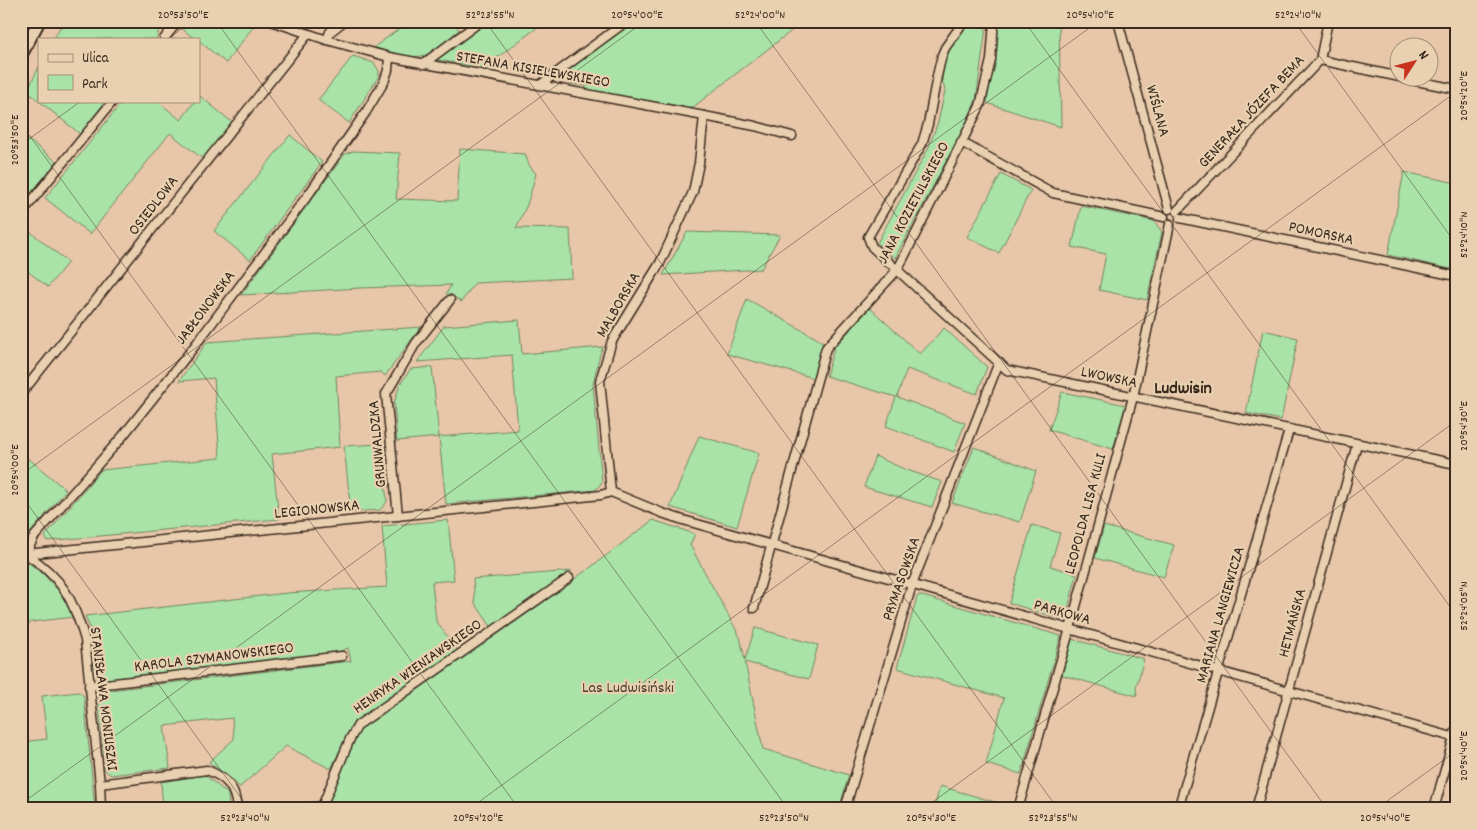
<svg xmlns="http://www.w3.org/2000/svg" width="1477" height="830" font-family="Dekko,sans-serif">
<rect width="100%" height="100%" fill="#e7c6a9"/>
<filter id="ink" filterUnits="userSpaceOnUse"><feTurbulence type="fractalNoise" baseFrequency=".02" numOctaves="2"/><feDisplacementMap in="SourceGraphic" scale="10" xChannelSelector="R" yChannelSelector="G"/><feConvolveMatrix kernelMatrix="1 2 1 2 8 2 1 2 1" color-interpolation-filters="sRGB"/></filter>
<g filter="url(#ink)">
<g fill="#a9e3a8" stroke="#728663">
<polygon points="66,21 170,21 165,28 162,27 157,34 158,36 156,39 54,39 60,27 63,28"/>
<polygon points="187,21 250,21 256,23 226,63 199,41 199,39 195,39 181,28"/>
<path d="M410,21H453L459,30C450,37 438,49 428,54C411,61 389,52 374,47Z"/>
<polygon points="486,21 546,21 483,68 438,60 437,57"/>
<polygon points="634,21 804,21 692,108 583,90 587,86 570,84 569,69"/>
<polygon points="970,21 987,21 976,100 965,126 895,258 877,243 928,149 938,122 945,91 942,79 946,53"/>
<polygon points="998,21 1059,21 1061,127 987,103"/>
<polygon points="353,56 374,63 379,71 379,76 349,123 318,100"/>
<polygon points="39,67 39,101 27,91"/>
<polygon points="200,96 233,123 203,159 170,133 90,234 45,198 123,101 157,101 181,120 195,101 199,101"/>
<polygon points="39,101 106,101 80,134"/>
<polygon points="21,134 57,162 21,205"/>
<polygon points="290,135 322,162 250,260 214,231"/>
<polygon points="460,149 525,154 529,165 536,174 527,205 516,228 570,229 572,278 475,283 461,302 452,295 446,294 451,285 360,288 241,295 345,154 353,151 400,153 396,199 457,201"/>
<polygon points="1404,172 1456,183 1455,270 1388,255"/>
<polygon points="1001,174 1031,190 999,253 967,237"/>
<polygon points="1081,206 1154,221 1162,232 1147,300 1099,290 1106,254 1072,247"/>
<polygon points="23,226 68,262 48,287 21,266 21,228"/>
<polygon points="687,232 780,235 761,269 663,275"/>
<polygon points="747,299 823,342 814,378 727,354"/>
<polygon points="870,308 920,354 944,328 987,367 977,394 907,369 897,397 965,423 954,452 886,426 896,397 826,376 834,348"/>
<polygon points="519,320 522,354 603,347 600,354 593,384 602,482 596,490 446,504 439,437 397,441 394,403 400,384 411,369 432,367 439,437 518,430 512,355 417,362 444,326"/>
<polygon points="421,327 385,376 381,372 336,376 340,447 272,454 279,519 47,541 45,536 101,470 220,458 214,378 179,381 207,342"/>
<polygon points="1263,330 1298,338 1281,420 1246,413"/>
<polygon points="1062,392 1126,405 1113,449 1049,430"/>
<polygon points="699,436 759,453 737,527 670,507"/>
<polygon points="381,444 387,502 380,510 351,512 344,446"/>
<polygon points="974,447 1036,471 1020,522 952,503"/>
<polygon points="875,456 904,469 942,482 932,507 864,487"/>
<polygon points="29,459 66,490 21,544 21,469"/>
<polygon points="448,520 454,580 432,582 436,621 458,651 352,725 331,769 286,746 240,787 209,762 234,739 232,718 164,726 170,768 111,775 105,770 98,696 102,691 351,661 348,648 338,652 101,680 95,675 91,631 85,616 287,593 387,587 382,526"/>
<polygon points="653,520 695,534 690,545 740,637 745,660 755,628 818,645 809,679 745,662 763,749 849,775 839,809 325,809 359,730 587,570"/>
<polygon points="1032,525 1060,533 1050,566 1077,574 1065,620 1009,603"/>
<polygon points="1104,526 1174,545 1164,577 1095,558"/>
<polygon points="29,563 43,574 59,591 74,617 31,622 21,633 21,571"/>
<polygon points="572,571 492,628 475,603 473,579"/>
<polygon points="919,595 1061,636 1021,774 986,764 1004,698 897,668 917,597"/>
<polygon points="1072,639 1144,659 1136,687 1137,696 1062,675"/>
<polygon points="79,692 84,696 95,809 21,809 21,742 47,739 42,696"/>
<polygon points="205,775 228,794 229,809 163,809 161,782"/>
<polygon points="940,786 1012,807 1012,809 934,809"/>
<polygon points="318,801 315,809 268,809"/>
</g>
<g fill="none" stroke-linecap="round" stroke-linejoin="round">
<defs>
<g id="street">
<polyline points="271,21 327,40 389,57 704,116 755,126 792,136"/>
<polyline points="964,21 945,48 942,55 937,76 928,124 922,144 868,237 872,247 1007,370 1456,464"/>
<polyline points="1118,21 1169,209"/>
<polyline points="164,39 178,21"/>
<polyline points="327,40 330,32 344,21"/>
<polyline points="1320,60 1400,77"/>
<polyline points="423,64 481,21"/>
<polyline points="1402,78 1456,89"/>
<polyline points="540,85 627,21"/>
<polyline points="961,142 1053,193 1164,217"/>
<polyline points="1177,211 1320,60 1328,21"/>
<polyline points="21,214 113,101"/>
<polyline points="1180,218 1456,276"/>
<polyline points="21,394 308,34"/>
<polyline points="611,492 662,513 683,520 1456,738"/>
<polyline points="611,492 600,381 612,341 660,263 693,192 699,163 704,116"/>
<polyline points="398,516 386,394 416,343 450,300"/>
<polyline points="26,554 601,495 611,492"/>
<path d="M26,554C63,578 73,599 85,640L100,784L101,809"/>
<polyline points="21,559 26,554 34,537 122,437 158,392 197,343 311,191 366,112 384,82 388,70 389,57"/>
<polyline points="754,608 826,348 898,269 980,106 991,60 994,21"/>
<polyline points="89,686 342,656"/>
<path d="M100,784L207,770C227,778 235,787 237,809"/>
<polyline points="321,809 350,739 358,725 569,578"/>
<polyline points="845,809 912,585 999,362"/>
<polyline points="1018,809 1071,625 1133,397 1170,224"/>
<polyline points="1178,809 1289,430"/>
<polyline points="1256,809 1357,444"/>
<polyline points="1434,809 1456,730"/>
</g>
<polyline id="secondary" points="21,55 39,21"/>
</defs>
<use href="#street" stroke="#3b2a1e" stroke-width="11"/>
<use href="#secondary" stroke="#3b2a1e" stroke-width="15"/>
<use href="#street" stroke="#e8d0b0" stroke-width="8"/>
<use href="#secondary" stroke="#e8d0b0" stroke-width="11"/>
</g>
</g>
<path fill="none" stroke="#3b2a1e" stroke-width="1" stroke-opacity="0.45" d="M216,21L788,809M485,21L1058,809M755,21L1327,809M1024,21L1456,615M1294,21L1456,244M168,39L192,21M21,124L519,809M21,145L81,101M21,475L645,21M21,495L249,809M21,804L1099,21M469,809L1456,92M923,809L1456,421M1376,809L1456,751"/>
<g text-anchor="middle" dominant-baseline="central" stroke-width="4.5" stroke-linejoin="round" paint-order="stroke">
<g font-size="16" fill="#3b2a1e" stroke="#e8d0b0">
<text transform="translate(533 70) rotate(10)">STEFANA KISIELEWSKIEGO</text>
<text transform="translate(1157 111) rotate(75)">WIŚLANA</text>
<text transform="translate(1252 112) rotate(-47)">GENERAŁA JÓZEFA BEMA</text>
<text transform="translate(914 203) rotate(-62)">JANA KOZIETULSKIEGO</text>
<text transform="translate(154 206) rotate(-52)">OSIEDLOWA</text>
<text transform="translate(1321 234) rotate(12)">POMORSKA</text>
<text transform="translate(619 305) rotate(-60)">MALBORSKA</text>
<text transform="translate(206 308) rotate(-53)">JABŁONOWSKA</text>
<text transform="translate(1109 378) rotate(12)">LWOWSKA</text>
<text transform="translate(378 444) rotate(-95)">GRUNWALDZKA</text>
<text transform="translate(317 510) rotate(-6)">LEGIONOWSKA</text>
<text transform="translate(1086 514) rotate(-75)">LEOPOLDA LISA KULI</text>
<text transform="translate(902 579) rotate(-71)">PRYMASOWSKA</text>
<text transform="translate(1062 613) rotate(16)">PARKOWA</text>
<text transform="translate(1221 615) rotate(-74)">MARIANA LANGIEWICZA</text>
<text transform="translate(1293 623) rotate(-75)">HETMAŃSKA</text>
<text transform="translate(214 658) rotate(-7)">KAROLA SZYMANOWSKIEGO</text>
<text transform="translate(418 667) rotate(-35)">HENRYKA WIENIAWSKIEGO</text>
<text transform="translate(103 699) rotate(83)">STANISŁAWA MONIUSZKI</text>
</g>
<g font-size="16" fill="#463c2c" stroke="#e8d0b0">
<text x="628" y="688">Las Ludwisiński</text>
</g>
<g font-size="18" font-weight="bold" fill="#3b2a1e" stroke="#e8d0b0">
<text x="1183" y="389">Ludwisin</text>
</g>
</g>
<rect width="1477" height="830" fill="none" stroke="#e8d0b0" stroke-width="55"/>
<rect x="38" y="38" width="162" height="65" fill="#e8d0b0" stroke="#a38e76"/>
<rect x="48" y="54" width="25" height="8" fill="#e8d0b0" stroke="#a38e76"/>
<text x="82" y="62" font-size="15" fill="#3b2a1e">Ulica</text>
<rect x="48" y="75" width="25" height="15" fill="#a9e3a8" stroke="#a38e76"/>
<text x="82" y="88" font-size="15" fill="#3b2a1e">Park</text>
<g transform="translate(1414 62) rotate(54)"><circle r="24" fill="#e8d0b0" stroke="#a38e76"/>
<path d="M0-4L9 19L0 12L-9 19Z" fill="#c8321e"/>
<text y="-8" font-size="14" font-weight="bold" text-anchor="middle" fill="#3b2a1e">N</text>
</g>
<rect x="28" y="28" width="1422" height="774" fill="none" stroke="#3b2a1e" stroke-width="2"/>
<g font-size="12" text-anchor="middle" fill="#3b2a1e">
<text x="183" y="18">20°53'50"E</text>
<text x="490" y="18">52°23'55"N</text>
<text x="637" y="18">20°54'00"E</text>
<text x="760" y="18">52°24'00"N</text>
<text x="1090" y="18">20°54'10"E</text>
<text x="1298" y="18">52°24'10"N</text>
<text transform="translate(1463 96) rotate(-90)" y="4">20°54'20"E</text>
<text transform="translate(14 140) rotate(-90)" y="4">20°53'50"E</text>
<text transform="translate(1463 235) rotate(-90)" y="4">52°24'10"N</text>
<text transform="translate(1463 426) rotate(-90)" y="4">20°54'30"E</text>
<text transform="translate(14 470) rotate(-90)" y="4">20°54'00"E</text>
<text transform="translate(1463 606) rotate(-90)" y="4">52°24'05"N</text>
<text transform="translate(1463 756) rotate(-90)" y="4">20°54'40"E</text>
<text x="245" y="821">52°23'40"N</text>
<text x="478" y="821">20°54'20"E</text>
<text x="784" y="821">52°23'50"N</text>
<text x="931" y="821">20°54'30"E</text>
<text x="1053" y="821">52°23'55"N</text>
<text x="1385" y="821">20°54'40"E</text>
</g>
</svg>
